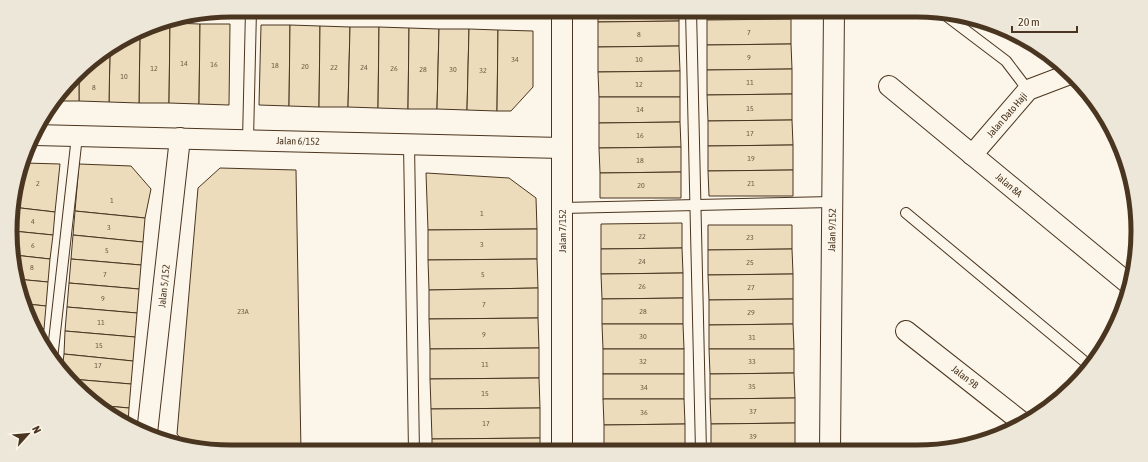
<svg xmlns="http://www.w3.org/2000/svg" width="1148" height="462" font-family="'Asap Condensed',sans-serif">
<rect width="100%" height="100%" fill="#fbf6e9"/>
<g fill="#ecdcbc" stroke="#4a3520">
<polygon points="598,10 679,10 679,21 598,22"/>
<polygon points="706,10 791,10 791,19 707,20"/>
<polygon points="791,19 791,44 707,45 707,20"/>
<polygon points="679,21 679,46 598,47 598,22"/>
<polygon points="158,23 170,23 169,103 139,103 140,33"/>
<polygon points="170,23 200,24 199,104 169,103"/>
<polygon points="200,24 230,24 229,105 199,104"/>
<polygon points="261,25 290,25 289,106 259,105"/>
<polygon points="290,25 320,26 319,107 289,106"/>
<polygon points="320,26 350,27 348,107 319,107"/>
<polygon points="350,27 379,27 378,108 348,107"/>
<polygon points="379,27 409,28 408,109 378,108"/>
<polygon points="409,28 439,29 437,109 408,109"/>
<polygon points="439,29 469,29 467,110 437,109"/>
<polygon points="469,29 498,30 497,111 467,110"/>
<polygon points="498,30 533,31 533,87 511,111 497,111"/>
<polygon points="140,33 139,103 109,102 110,51"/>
<polygon points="791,44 792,69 707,70 707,45"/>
<polygon points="679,46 680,71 598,72 598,47"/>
<polygon points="110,51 109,102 79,101 79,72 85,65"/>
<polygon points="792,69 792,94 707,95 707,70"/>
<polygon points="680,71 680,97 599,97 598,72"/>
<polygon points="79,72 79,101 56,101"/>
<polygon points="792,94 792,120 708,121 707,95"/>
<polygon points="599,97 680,97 680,122 599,123"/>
<polygon points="792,120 793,145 708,146 708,121"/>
<polygon points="680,122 681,147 599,148 599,123"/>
<polygon points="793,145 793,170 708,171 708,146"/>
<polygon points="681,147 681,172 600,173 599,148"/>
<polygon points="25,163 60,164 55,212 12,207 12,202"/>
<polygon points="79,164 131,166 151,189 145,218 75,211"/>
<polygon points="220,168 296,170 301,452 231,452 186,445 177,434 198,188"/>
<polygon points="793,170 793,196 709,196 708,171"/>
<polygon points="681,172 681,198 600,198 600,173"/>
<polygon points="426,173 509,178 536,198 537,229 428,230"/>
<polygon points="12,207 55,212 53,235 13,231"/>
<polygon points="75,211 145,218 143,242 73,235"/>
<polygon points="682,223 682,248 601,249 601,224"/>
<polygon points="708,225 792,225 792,249 708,250"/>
<polygon points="537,229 537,259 428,260 428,230"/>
<polygon points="13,231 53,235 50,259 14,255"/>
<polygon points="73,235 143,242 141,265 71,259"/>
<polygon points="682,248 683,273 601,274 601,249"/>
<polygon points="792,249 793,274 708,275 708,250"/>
<polygon points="14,255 50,259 48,282 16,279 14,274"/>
<polygon points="71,259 141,265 139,289 69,283"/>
<polygon points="537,259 538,288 429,290 428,260"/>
<polygon points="683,273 683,298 602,299 601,274"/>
<polygon points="793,274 793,299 709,300 708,275"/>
<polygon points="16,279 48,282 46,306 27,304"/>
<polygon points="69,283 139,289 137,313 67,307"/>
<polygon points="538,288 538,318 429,319 429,290"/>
<polygon points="683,298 683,324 602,324 602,299"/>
<polygon points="793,299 793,324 709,325 709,300"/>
<polygon points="27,304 46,306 44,329 37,329"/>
<polygon points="67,307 137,313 135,337 65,331"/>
<polygon points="538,318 539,348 430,349 429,319"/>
<polygon points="602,324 683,324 684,349 603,349"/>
<polygon points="793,324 794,349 709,349 709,325"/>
<polygon points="37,329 44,329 42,342"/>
<polygon points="65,331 135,337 133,361 64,354"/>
<polygon points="539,348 539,378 430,379 430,349"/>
<rect x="603" y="349" width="81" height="25"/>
<polygon points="709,349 794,349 794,373 710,374"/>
<polygon points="64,354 133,361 131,384 71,379 62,370"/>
<polygon points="794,373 795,398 710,399 710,374"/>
<rect x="603" y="374" width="81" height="25"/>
<polygon points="539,378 540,408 431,409 430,379"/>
<polygon points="71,379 131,384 129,408 95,405"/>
<polygon points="795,398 795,423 711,424 710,399"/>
<polygon points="603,399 684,399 685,424 604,425"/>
<polygon points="95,405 129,408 128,423 96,406"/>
<polygon points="540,408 540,438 432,439 431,409"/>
<polygon points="795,423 795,448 711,448 711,424"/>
<polygon points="685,424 685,449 604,450 604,425"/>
<polygon points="540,438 540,451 432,451 432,439"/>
<polygon points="711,448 795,448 795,450 711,451"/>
<polygon points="685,449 685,451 604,451 604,450"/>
</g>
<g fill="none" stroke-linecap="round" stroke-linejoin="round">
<defs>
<g id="lane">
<polyline points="425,10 562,13"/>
<polyline points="691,10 701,451"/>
<polyline points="944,14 1006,61 1028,90"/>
<polyline points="248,140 251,10"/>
<polyline points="409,144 414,452"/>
<polyline points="562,208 832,202"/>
<polyline points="906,213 1090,366"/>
<polyline points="52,359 77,136"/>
</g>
<g id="street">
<polyline points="562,10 562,451"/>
<polyline points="889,86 1129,284"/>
<polyline points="35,135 562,148"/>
<polyline points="972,155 1028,90 1070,74"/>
<polyline points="906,331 1023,423"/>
<polyline points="147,433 180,138"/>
<polyline points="830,450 834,10"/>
</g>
</defs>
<use href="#lane" stroke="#4a3520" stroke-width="12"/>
<use href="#street" stroke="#4a3520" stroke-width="22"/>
<use href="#lane" stroke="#fbf6e9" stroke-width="10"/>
<use href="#street" stroke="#fbf6e9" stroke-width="20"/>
</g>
<g text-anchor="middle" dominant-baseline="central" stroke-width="3" stroke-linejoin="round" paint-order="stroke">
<g font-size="8" fill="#725f47">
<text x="749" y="32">7</text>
<text x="639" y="34">8</text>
<text x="749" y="57">9</text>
<text x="515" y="59">34</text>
<text x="639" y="59">10</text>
<text x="184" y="63">14</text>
<text x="214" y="64">16</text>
<text x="275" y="65">18</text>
<text x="305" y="66">20</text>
<text x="334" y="67">22</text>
<text x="364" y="67">24</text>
<text x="154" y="68">12</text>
<text x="394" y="68">26</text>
<text x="423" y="69">28</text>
<text x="453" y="69">30</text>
<text x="483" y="70">32</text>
<text x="124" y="76">10</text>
<text x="750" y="82">11</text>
<text x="639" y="84">12</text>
<text x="94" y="87">8</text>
<text x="750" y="108">15</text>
<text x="640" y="109">14</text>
<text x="750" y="133">17</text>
<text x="640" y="135">16</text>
<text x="751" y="158">19</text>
<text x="640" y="160">18</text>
<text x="38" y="183">2</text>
<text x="751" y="183">21</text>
<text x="641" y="185">20</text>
<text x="112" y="200">1</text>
<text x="482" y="213">1</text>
<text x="33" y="221">4</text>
<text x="109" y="227">3</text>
<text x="642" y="236">22</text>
<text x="750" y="237">23</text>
<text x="482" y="244">3</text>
<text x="33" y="245">6</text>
<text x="107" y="250">5</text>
<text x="642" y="261">24</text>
<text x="750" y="262">25</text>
<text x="32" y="267">8</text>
<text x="105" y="274">7</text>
<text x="483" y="274">5</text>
<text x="642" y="286">26</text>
<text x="751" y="287">27</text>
<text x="103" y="298">9</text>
<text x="484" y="304">7</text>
<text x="243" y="311">23A</text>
<text x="643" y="311">28</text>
<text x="751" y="312">29</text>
<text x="101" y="322">11</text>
<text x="484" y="334">9</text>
<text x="643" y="336">30</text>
<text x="752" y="337">31</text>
<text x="99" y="345">15</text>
<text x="643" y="361">32</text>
<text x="752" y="361">33</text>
<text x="485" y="364">11</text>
<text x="98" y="365">17</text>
<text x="752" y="386">35</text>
<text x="644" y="387">34</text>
<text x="485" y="393">15</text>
<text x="753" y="411">37</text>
<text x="644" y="412">36</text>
<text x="486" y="423">17</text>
<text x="753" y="436">39</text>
</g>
<g font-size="10" fill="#4a3520" stroke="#fbf6e9">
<text transform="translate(1007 115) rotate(-49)">Jalan Dato Haji</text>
<text transform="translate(298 141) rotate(1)">Jalan 6/152</text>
<text transform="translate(1009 185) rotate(40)">Jalan 8A</text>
<text transform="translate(832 230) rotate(-89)">Jalan 9/152</text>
<text transform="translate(562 231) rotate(-90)">Jalan 7/152</text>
<text transform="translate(164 286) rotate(-84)">Jalan 5/152</text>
<text transform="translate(965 377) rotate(38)">Jalan 9B</text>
</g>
</g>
<path d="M0 0H1148V462H0ZM231 17H917A214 214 0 0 1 1131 231V231A214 214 0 0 1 917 445H231A214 214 0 0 1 17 231V231A214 214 0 0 1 231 17Z" fill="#ede7d9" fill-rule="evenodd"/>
<path fill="none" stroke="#4a3520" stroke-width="5" d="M231 17H917A214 214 0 0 1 1131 231V231A214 214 0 0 1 917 445H231A214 214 0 0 1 17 231V231A214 214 0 0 1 231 17Z"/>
<g transform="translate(28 434) rotate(63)" stroke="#fbf6e9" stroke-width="3" paint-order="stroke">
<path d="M0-3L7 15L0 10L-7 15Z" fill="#4a3520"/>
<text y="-6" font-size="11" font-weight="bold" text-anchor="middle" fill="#4a3520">N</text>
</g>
<path d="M1012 26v6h65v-6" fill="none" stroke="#4a3520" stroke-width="2"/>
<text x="1018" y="26" font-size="12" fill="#4a3520" stroke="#fbf6e9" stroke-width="3" paint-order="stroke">20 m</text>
</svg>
